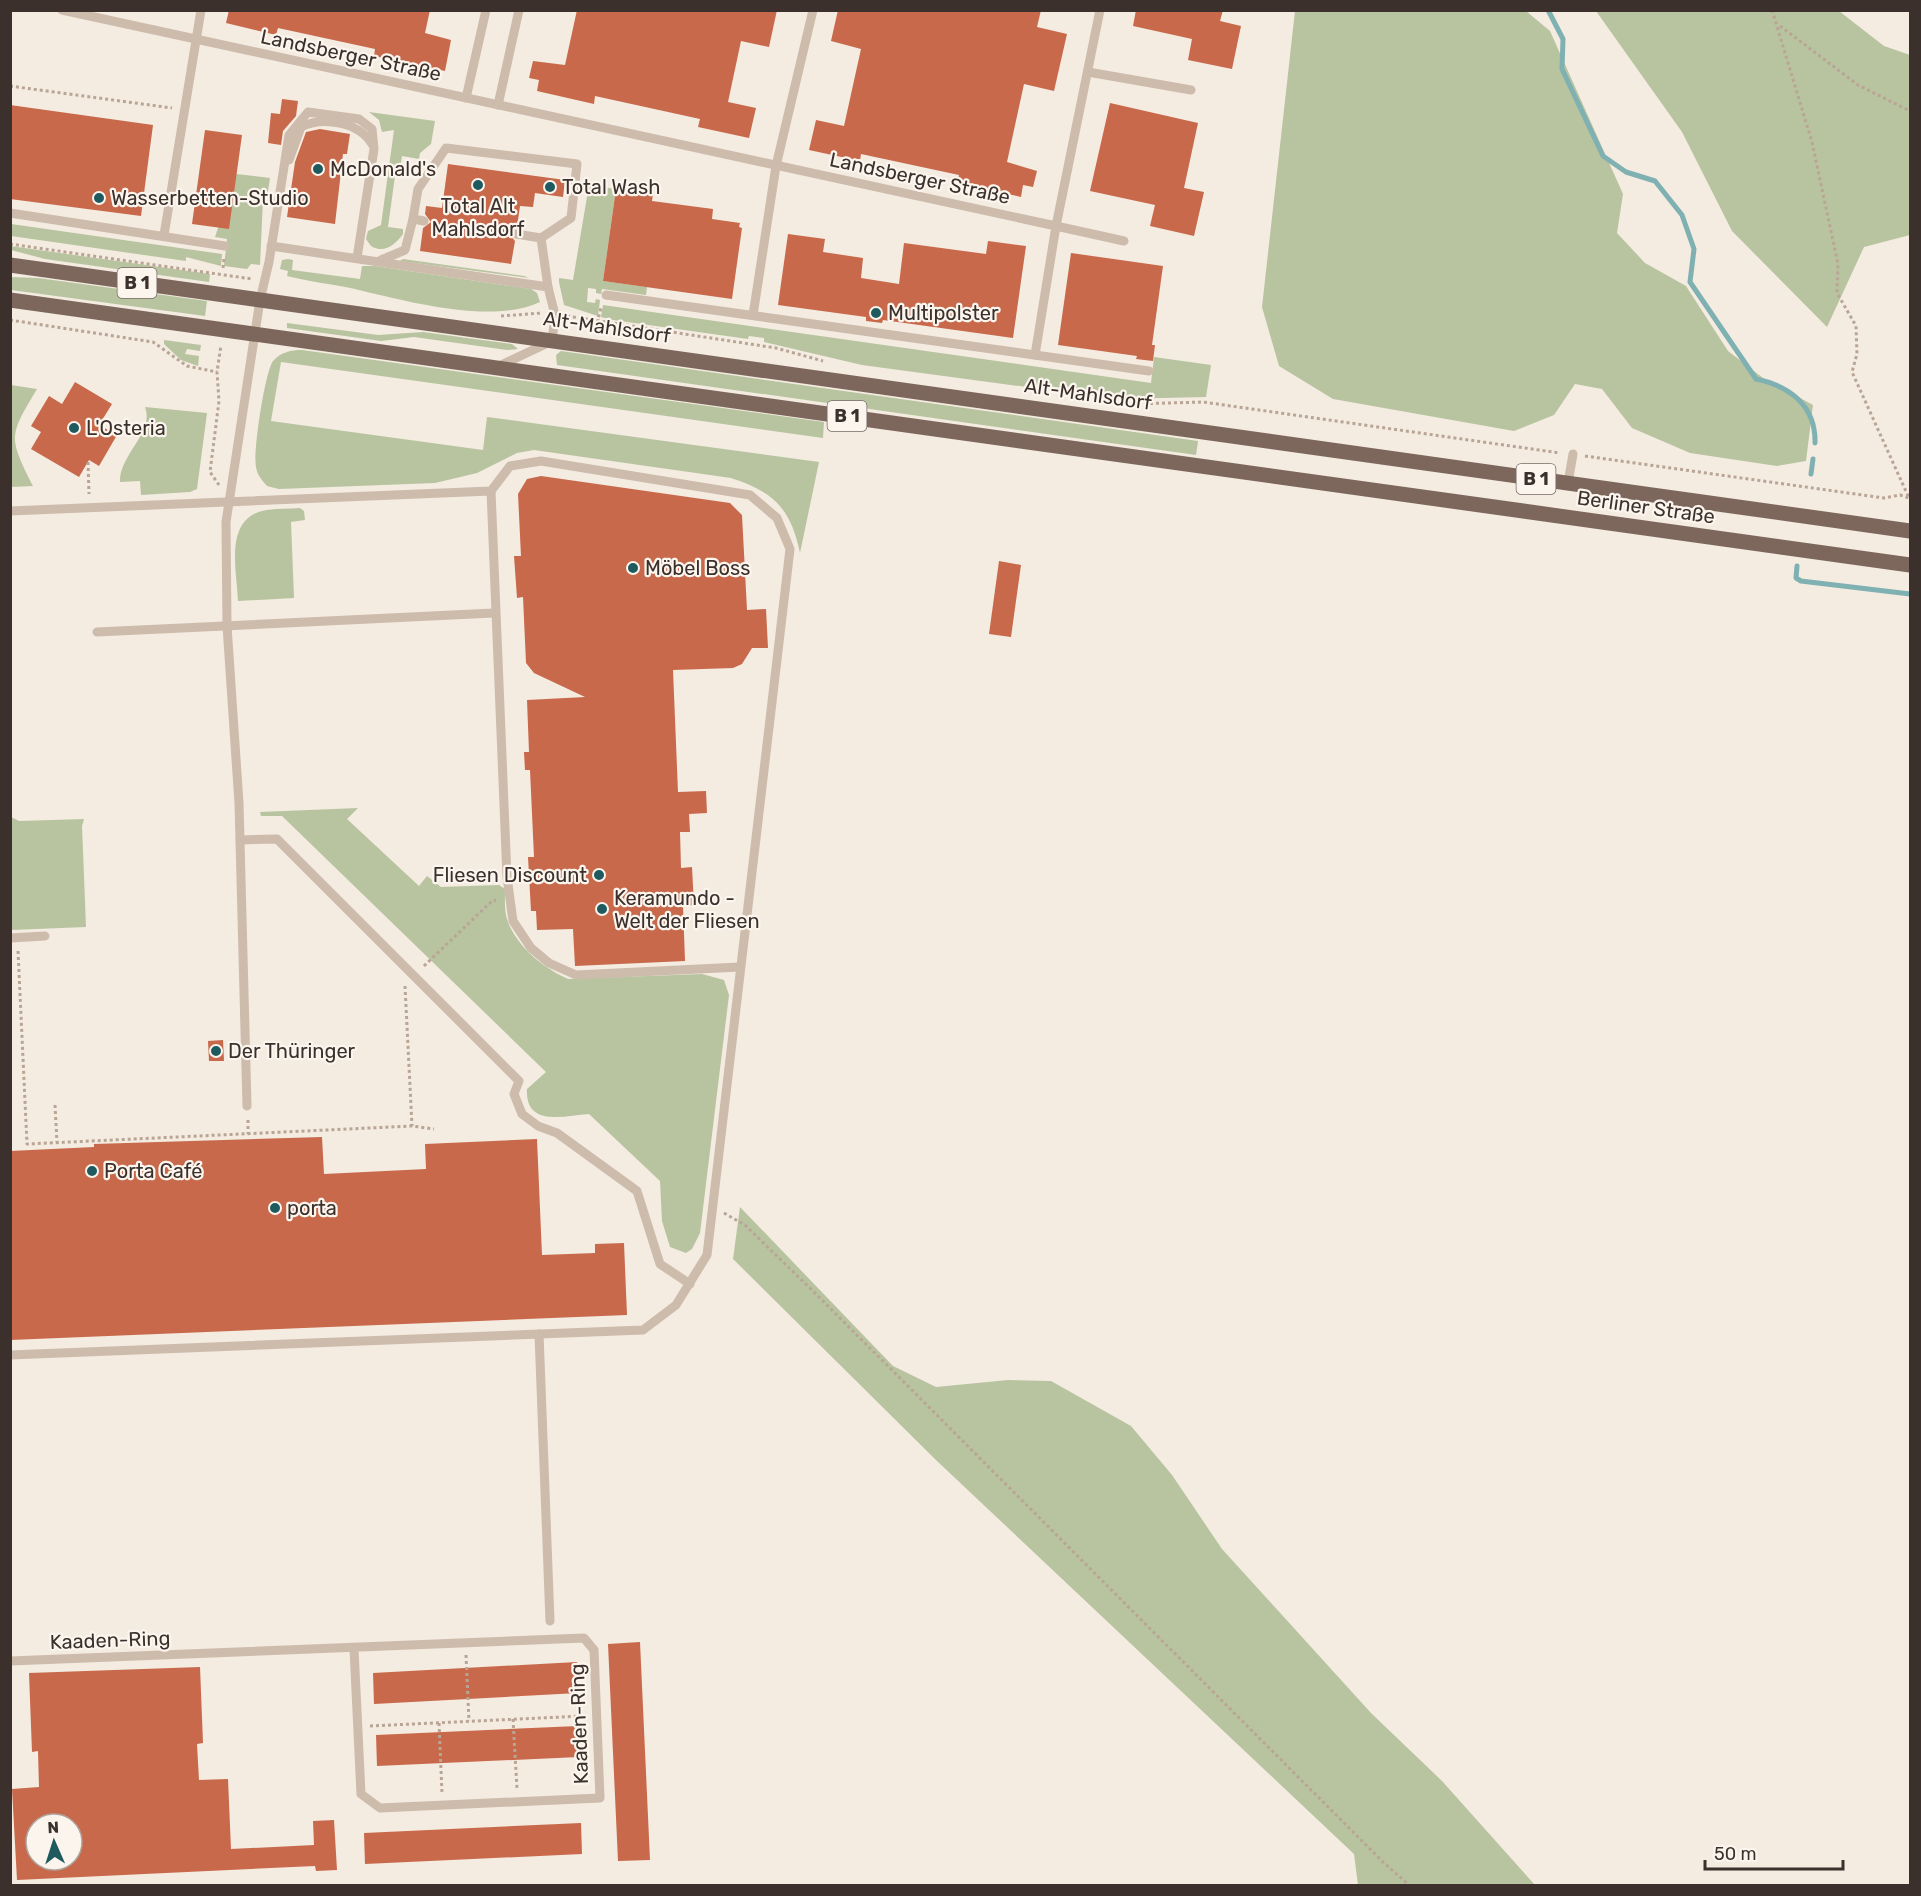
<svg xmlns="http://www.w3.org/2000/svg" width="1921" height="1896" font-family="Rubik,sans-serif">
<rect width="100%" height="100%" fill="#f4ebe1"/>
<g fill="#b8c4a0">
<polygon points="1295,11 1526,11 1550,31 1623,194 1617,233 1645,263 1686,286 1728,351 1763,378 1813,405 1806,461 1777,466 1690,453 1632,428 1602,389 1575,384 1554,415 1514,431 1333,399 1279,366 1262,307"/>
<polygon points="1596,11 1839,11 1884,46 1910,55 1910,235 1864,247 1827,327 1732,231 1682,132"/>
<path d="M369,112L435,121L431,144L420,153L419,159L402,156L400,169H396L388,227L403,229V234C395,245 384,254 371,246L366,239L368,231L381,225L394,130L382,132L379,120Z"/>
<polygon points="236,174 270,178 268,191 263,199 260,265 251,264 247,269 224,266 227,239 215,237"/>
<polygon points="589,185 616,189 603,281 647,287 646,295 602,289 601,294 596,293 596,289 588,288 587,302 595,303 596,299 600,300 598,316 564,305 559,282 559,278 573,280"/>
<polygon points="11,224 222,254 221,266 186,257 186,261 11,236"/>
<polygon points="10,246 210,274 209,282 45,259 11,250"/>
<path d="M288,259L293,260L292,270L360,279L362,266H375L531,289L537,293L540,302C492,325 406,301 355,289C333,284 310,282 287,276L288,271L280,269L282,260Z"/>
<polygon points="403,259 524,276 529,278 400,261"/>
<polygon points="11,277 38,278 207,301 205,316 11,290"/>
<polygon points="603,305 1151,383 1154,357 1211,365 1206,397 1116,399 862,365 764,342 764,338 749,336 748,339 613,320 601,317"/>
<polygon points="287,323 378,335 423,332 512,344 518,349 507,350 414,337 381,341 287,328"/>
<polygon points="164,340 201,345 200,351 187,349 185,354 199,356 198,366 181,360 164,344"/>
<path d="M302,350L824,422L823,438L281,362L271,421L483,450L487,417L819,462L800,553C791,509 774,492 731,478L534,450L517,453L477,473L435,483L279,489L267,486C262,480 257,475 256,467C253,452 265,372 273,361C281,352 291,350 302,350Z"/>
<polygon points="561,351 1198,441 1196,455 557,365 556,355"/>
<path d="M11,385L37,389C9,436 8,436 33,486L11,487Z"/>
<path d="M145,407L207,413L197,489L190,492L141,495L140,481L120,482C119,455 155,432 145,407Z"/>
<path d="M300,508L304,511L305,520L291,522L294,598L238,601C237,571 224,521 262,511C274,508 288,509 300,508Z"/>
<path d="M358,808L347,819L419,886L427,876L441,887L499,885L505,889C505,900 504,912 508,922C518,948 544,968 568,979L702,974L724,980L729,995L700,1233L692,1249L686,1253L670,1247L662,1221L660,1181L589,1114C563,1116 525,1127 527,1089L546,1072L282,816H261L260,812Z"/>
<polygon points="11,817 19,821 84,819 82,826 86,927 11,930"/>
<polygon points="740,1207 893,1366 936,1387 1008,1380 1051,1381 1131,1426 1172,1475 1222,1549 1371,1713 1442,1781 1535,1885 1358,1885 1354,1854 937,1461 733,1259"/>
</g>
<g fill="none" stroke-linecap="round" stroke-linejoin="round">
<g stroke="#7fb0b2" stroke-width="5">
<path d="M1548,10L1563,39L1562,69L1603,156L1626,172L1655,181L1682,215L1694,249L1690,282L1756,379C1790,386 1816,406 1815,443"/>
<polyline points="1811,474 1813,459"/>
<polyline points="1797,566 1796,578 1801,581 1910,594"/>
</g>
</g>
<g fill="#c8694b" fill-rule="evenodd">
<polygon points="229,10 430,10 425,33 451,40 445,71 374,56 375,49 278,28 276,35 226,23"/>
<polygon points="577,10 777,10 769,47 741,41 728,102 756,108 749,138 698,127 700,119 595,96 594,104 537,91 539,80 529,78 533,61 565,65"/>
<polygon points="838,10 1041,10 1037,27 1067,34 1054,91 1024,84 1007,162 1037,171 1033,187 1023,185 1021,197 957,182 959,175 861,154 860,161 809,150 816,120 844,126 861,49 831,41"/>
<polygon points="1136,10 1223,10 1220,21 1241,26 1232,69 1188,60 1192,39 1133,26"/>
<polygon points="282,99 298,101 296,116 283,131 281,145 268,143 271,113 280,114"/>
<polygon points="1110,103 1198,123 1184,188 1204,192 1194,236 1150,226 1155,205 1090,191"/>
<polygon points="10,105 153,125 141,216 10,199"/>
<polygon points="320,129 350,134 347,154 343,154 335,224 287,217 295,162 306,132"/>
<polygon points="205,130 242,135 229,229 192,224"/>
<polygon points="448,164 565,180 563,197 535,193 533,207 520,206 517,227 509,234 515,241 511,264 420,251 423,228 431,222 425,214 426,206 442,208"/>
<polygon points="616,189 653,194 652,201 713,209 712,219 740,223 739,227 742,228 732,299 603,281"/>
<polygon points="788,234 825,239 823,252 863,258 861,278 899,284 904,243 986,254 988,241 1026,246 1013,338 883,320 882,323 866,321 866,317 778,305"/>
<polygon points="1071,253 1163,266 1152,345 1155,345 1153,361 1136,359 1137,356 1058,345"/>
<polygon points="75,382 112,404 99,425 117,435 99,466 89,460 79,477 31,449 41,432 31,426 49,396 62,404"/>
<polygon points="541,476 730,503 742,515 747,610 766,609 768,648 752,648 742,664 733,668 673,670 678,792 706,791 707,813 689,814 690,832 680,832 681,868 692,867 694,905 683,906 685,961 575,966 573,929 537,930 536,911 531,911 528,857 534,857 530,770 525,770 524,752 529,752 527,700 585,697 534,673 526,663 523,597 517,598 514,556 521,556 518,494 527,479"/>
<polygon points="999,561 1021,565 1011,637 989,634"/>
<polygon points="223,1040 224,1061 209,1061 208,1041"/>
<polygon points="322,1137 324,1174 426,1169 425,1144 537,1139 542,1255 595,1253 595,1244 624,1243 627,1315 10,1340 10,1151 94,1147 94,1144"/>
<polygon points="640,1642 650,1860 618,1861 608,1644"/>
<polygon points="577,1662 578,1693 374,1704 373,1673"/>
<path d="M200,1667L203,1743L197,1744L199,1780L228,1779L231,1849L314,1845L313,1821L334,1820L337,1870L316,1871L315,1866L17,1880L12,1789L39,1787L38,1751L32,1752L29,1673ZM36,1824H72V1860H36Z"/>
<polygon points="578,1726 579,1757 377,1766 376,1735"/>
<polygon points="581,1823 582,1854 365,1864 364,1833"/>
</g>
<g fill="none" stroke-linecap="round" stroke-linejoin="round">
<g stroke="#b9a596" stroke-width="3" stroke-dasharray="3 3" stroke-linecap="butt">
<polyline points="1772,10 1812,142 1838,264 1837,293 1856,326 1857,354 1852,372 1909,498"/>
<polyline points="1780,26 1858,85 1910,111"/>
<polyline points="10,86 172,108"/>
<polyline points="10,244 252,279"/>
<polyline points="223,268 224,258"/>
<polyline points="501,316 542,313"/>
<polyline points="567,316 776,348 823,361"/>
<polyline points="10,320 153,342 187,366 217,372"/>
<polyline points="597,323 601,308"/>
<polyline points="1132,404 1203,402 1560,453"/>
<polyline points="1585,456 1884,498 1900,495 1909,498"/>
<polyline points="88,462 89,494"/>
<polyline points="219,485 210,472 219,401 217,372 221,345"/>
<polyline points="18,951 27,1144 412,1126 434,1129"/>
<polyline points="424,966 492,901 496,900"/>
<polyline points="405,986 412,1126"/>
<polyline points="55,1105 57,1142"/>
<polyline points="248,1120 248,1134"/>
<polyline points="724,1213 745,1225 818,1296 1382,1861 1410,1886"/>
<polyline points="466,1655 469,1721"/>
<polyline points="513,1719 517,1789"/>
<polyline points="439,1723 442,1793"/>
<polyline points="370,1726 583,1716"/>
</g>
<g stroke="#cdbbac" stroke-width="9">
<polyline points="62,10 1056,226 1100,10"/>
<polyline points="1088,72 1191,90"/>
<polyline points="466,98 486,10"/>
<polyline points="498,105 519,10"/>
<path d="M289,160L301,127C323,116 359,122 372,144"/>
<polyline points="10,213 225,246"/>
<polyline points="413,219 418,189 446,148 577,164 571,218 541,238"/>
<polyline points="516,234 541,238 548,287"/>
<polyline points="164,235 201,10"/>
<polyline points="271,246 548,287 555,315 552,341 499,366"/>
<polyline points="381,260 405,250 413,219 424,221"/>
<polyline points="606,295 1149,371"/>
<polyline points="753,315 776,166 813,10"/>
<polyline points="1035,355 1056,226 1124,241"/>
<polyline points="1568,483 1573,454"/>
<polyline points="491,491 507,877 513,921 531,948 549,963 576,975 740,967"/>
<polyline points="10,511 491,491 510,466 541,461 750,495 777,518 790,549 707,1255 676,1305 643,1330 10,1355"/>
<polyline points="97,632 494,613"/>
<polyline points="240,840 277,839 519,1081 514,1094 522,1114 538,1126 557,1133 637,1191 660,1264 690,1284"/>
<polyline points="10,938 45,936"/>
<polyline points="247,1106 239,803 227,626 226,522 260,300 269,262 289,135 308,112 359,119 372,129 374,149 357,258"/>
<polyline points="539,1334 550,1621"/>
<polyline points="10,1661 584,1638 594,1650 600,1798 380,1808 361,1794 354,1649"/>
</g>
<g stroke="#7d675c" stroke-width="15">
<polyline points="10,265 1910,531"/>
<polyline points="10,300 1910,565"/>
</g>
</g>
<g fill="#1f5a5e" stroke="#fbf5ee" stroke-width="2">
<circle cx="318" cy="169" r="6"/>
<circle cx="478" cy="185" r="6"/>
<circle cx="550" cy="187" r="6"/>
<circle cx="99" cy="198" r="6"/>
<circle cx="876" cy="313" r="6"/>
<circle cx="74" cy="428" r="6"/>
<circle cx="633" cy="568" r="6"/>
<circle cx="599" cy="875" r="6"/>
<circle cx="602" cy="909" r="6"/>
<circle cx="216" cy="1051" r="6"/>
<circle cx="92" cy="1171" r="6"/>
<circle cx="275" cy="1208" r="6"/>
</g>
<g text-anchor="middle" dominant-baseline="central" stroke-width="4.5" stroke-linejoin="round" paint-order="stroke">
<g fill="#fbf5ee" stroke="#756b66" stroke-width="1.5">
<rect x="117.5" y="268" width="39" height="30" rx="4.5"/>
<rect x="827.5" y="401" width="39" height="30" rx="4.5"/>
<rect x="1516.5" y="464" width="39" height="30" rx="4.5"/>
</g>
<g font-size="18" font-weight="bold" fill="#3b302b">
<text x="137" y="283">B 1</text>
<text x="847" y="416">B 1</text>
<text x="1536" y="479">B 1</text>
</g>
<g font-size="20" fill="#3b302b" stroke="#fbf5ee">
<text transform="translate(351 55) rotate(12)">Landsberger Straße</text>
<text transform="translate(920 178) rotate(12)">Landsberger Straße</text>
<text transform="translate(607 327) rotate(8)">Alt-Mahlsdorf</text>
<text transform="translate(1088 394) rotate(8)">Alt-Mahlsdorf</text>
<text transform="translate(1646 507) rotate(8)">Berliner Straße</text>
<text transform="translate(110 1640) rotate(-2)">Kaaden-Ring</text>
<text transform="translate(579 1724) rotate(-92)">Kaaden-Ring</text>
</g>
<g font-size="20" fill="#3b302b" stroke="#fbf5ee" text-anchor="start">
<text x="330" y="169">McDonald's</text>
<text x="562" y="187">Total Wash</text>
<text x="111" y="198">Wasserbetten-Studio</text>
<text x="478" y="206" text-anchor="middle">Total Alt<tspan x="478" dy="23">Mahlsdorf</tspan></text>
<text x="888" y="313">Multipolster</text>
<text x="86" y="428">L'Osteria</text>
<text x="645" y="568">Möbel Boss</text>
<text x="587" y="875" text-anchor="end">Fliesen Discount</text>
<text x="614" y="898">Keramundo -<tspan x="614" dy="23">Welt der Fliesen</tspan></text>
<text x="228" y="1051">Der Thüringer</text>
<text x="104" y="1171">Porta Café</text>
<text x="287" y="1208">porta</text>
</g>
</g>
<rect width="1921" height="1896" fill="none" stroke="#3b302b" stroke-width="24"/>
<g transform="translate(54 1842) rotate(357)"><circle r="28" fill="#fbf5ee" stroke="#aea6a0" stroke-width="1.5"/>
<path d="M0-4.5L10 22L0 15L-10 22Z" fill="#1f5a5e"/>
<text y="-9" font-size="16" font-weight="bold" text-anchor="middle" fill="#3b302b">N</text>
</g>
<path d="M1705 1860v9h138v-9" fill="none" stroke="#3b302b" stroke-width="3"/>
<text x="1714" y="1860" font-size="18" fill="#3b302b" stroke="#fbf5ee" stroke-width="4.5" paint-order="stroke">50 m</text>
</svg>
